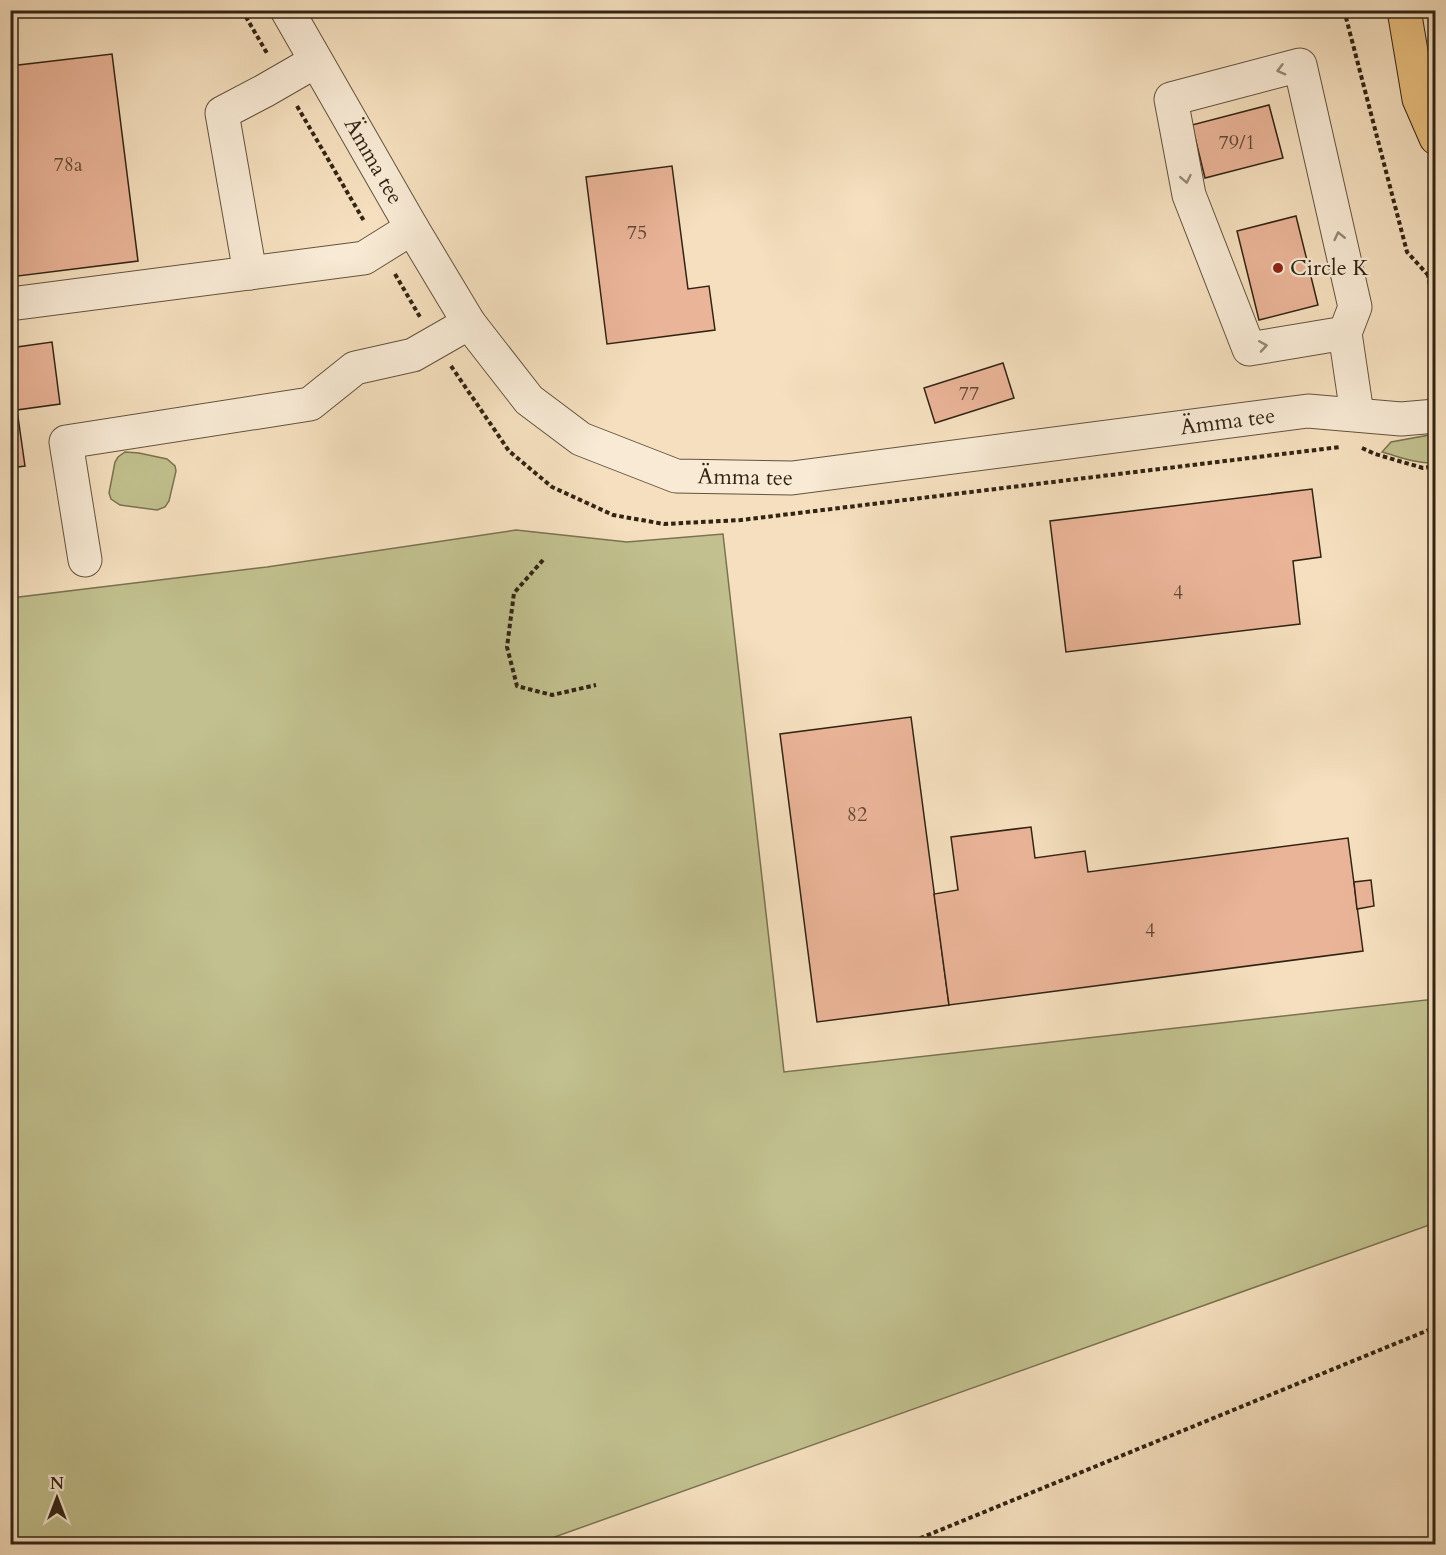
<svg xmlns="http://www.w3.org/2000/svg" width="1446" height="1555" font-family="Cardo,serif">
<rect width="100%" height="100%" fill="#f5dfbe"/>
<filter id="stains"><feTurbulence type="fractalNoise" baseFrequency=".00333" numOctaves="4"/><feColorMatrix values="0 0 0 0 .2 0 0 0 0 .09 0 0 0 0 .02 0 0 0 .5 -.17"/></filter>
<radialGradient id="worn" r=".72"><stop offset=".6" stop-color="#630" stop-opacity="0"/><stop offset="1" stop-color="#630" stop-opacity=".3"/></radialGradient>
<g fill="#c1c08e" stroke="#7a7251" stroke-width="1.5">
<path d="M1435,434V463C1417,464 1400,457 1382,452L1391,442Z"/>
<polygon points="125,452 139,453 167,459 175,466 176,471 169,501 165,507 157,510 120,505 111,499 109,493 115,462 118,457"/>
<polygon points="516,530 627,542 723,534 784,1072 1435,999 1435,1223 535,1544 11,1544 11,598 267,567"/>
</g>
<g fill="#eab498" stroke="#322414" stroke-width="1.5">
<polygon points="112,54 138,261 10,277 10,66"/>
<polygon points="1269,105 1283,158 1205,178 1192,125"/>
<polygon points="672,166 688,289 709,286 715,330 607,344 586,177"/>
<polygon points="1296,216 1318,305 1259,320 1237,231"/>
<polygon points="52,342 60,404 17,410 25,466 10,468 10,348"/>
<polygon points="1003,363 1014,398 935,423 924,388"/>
<polygon points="1312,489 1321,557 1293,561 1300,624 1066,652 1050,521"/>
<polygon points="911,717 949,1005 817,1022 780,734"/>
<polygon points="1031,827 1035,858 1085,851 1088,872 1348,838 1363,951 949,1005 934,894 958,890 951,837"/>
<polygon points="1371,880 1374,906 1357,909 1354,882"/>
</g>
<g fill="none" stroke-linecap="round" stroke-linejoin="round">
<defs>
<g id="minor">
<path id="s1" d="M287,10L412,228L469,323L529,400L581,439L676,476L792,478L1308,411L1401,419L1436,416"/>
<polyline points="250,273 222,113 264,91 316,61"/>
<polyline points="10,304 364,258 412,228"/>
<polyline points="1345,333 1249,349 1189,195 1171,99 1300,65 1355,307 1345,333 1357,414"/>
<polyline points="85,560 66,442 310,404 355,368 413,355 469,323"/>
</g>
<polyline id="major" points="1404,10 1419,99 1436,138"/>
</defs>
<use href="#minor" stroke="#63533e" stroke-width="35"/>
<use href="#major" stroke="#322414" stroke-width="35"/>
<g stroke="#322414" stroke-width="4" stroke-dasharray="4.5 3" stroke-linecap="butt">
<polyline points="242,10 268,55"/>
<polyline points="1344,10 1407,252 1428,275"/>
<polyline points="297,106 364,221"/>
<polyline points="1436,270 1428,275 1436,316"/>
<polyline points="395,274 420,317"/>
<polyline points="451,366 509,451 552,487 613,515 664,524 741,520 1340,447"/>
<polyline points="1362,448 1375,454 1423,468 1436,466"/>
<polyline points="543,560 514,593 507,647 517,686 552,695 596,685"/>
<polyline points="906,1544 1436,1327"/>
</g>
<use href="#minor" stroke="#f8ead5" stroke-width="33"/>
<use href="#major" stroke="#eac07f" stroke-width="33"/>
</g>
<defs><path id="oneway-chevron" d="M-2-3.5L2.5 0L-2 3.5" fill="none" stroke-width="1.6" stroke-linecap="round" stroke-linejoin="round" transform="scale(1.5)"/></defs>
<g stroke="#958774">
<use href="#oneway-chevron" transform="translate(1281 70) rotate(165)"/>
<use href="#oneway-chevron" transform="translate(1186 179) rotate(79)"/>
<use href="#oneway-chevron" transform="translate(1339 236) rotate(-103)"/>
<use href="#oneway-chevron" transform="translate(1263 346) rotate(-9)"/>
</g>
<circle fill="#8f2418" stroke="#f8ead5" stroke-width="2" cx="1278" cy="268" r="6"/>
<g text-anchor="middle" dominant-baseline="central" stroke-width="4.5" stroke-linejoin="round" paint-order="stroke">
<g font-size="20" fill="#604835">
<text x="1237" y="142">79/1</text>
<text x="68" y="164">78a</text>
<text x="637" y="232">75</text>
<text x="969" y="393">77</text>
<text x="1178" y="592">4</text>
<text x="857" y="814">82</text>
<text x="1150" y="930">4</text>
</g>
<g font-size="22" fill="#322414" stroke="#f8ead5">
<text stroke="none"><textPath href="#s1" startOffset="174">Ämma tee</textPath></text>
<text stroke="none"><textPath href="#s1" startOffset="1182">Ämma tee</textPath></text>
<text stroke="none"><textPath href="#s1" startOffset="696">Ämma tee</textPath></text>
</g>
<g font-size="22" fill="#322414" stroke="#f8ead5" text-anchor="start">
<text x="1290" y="268">Circle K</text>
</g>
</g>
<rect width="1446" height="1555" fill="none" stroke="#f5dfbe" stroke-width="36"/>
<rect x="12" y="12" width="1422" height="1531" fill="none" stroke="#322414" stroke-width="3"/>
<rect x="18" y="18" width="1410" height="1519" fill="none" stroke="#322414" stroke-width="1.5"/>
<g transform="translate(57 1498)" stroke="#f8ead5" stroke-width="4.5" paint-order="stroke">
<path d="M0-4.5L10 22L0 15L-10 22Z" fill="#322414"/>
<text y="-9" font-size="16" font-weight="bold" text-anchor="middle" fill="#322414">N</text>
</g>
<rect width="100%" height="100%" filter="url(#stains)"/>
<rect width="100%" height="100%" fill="url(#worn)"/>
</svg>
